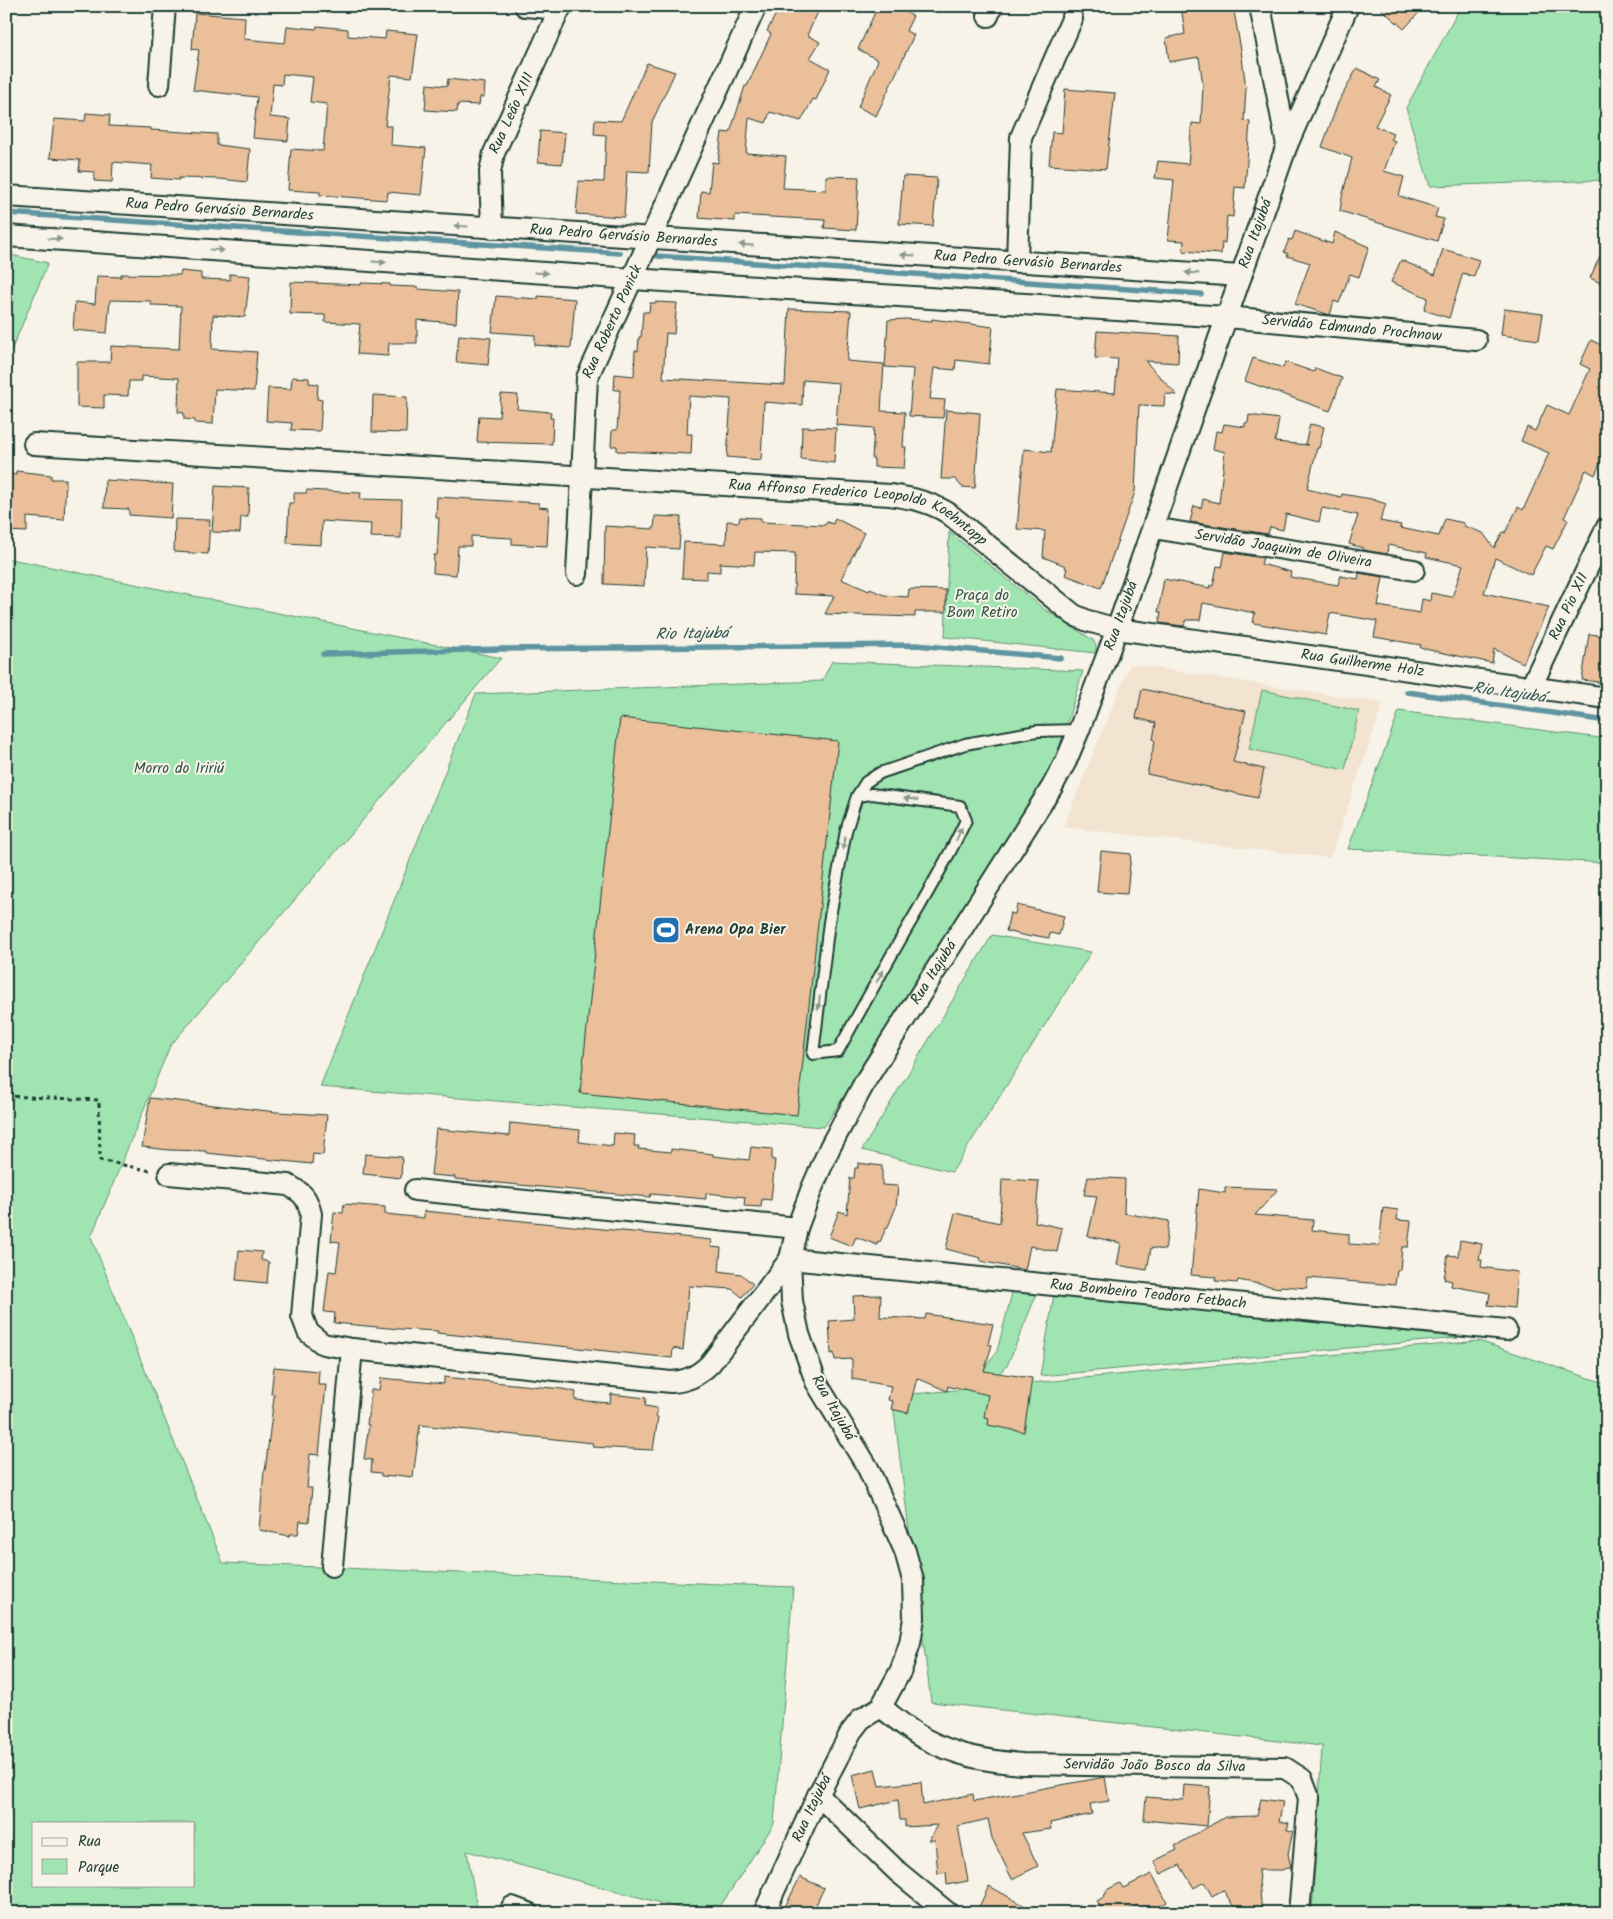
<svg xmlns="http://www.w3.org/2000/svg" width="1613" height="1919" font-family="Kalam,sans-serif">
<rect width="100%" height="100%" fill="#f7f3e8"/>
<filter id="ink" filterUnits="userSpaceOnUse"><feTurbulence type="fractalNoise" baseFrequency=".02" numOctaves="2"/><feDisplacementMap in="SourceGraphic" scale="10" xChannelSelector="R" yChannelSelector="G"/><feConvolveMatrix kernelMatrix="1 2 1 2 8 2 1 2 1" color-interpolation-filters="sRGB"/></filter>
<g filter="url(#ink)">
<polygon fill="#f3e3d1" points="1130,664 1383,703 1330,858 1063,827"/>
<g fill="#a0e5b1" stroke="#609172" fill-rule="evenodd">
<polygon points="1461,6 1607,6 1607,180 1430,186 1406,108"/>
<polygon points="6,254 48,263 6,363"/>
<polygon points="949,532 1044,609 1093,640 1096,646 1096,653 945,637"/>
<path d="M6,558L501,658L170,1046L91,1237L223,1563L793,1587L774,1824L716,1913H698L467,1851L478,1913H6ZM34,1823H194V1885H34Z"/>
<polygon points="832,661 1083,671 1051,774 824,1127 320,1087 476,694 822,681"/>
<polygon points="1262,690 1359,711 1345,770 1249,749"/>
<polygon points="1399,711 1607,739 1607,863 1348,849"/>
<polygon points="992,935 1091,952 952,1172 862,1150"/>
<polygon points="1013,1289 1038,1291 1007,1366 986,1385 973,1385 997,1351"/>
<polygon points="1055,1289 1458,1338 1040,1376"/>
<polygon points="1479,1341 1607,1384 1607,1913 1312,1913 1322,1746 931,1702 892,1396"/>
</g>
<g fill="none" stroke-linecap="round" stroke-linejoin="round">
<g stroke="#5f95a1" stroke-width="5.5">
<polyline points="6,213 620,253"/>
<polyline points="657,256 1201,294"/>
<polyline points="323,654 501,649 916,645 1061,658"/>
<polyline points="1407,692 1607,721"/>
</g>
</g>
<g fill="#ebbf9a" stroke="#1f3d34">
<polygon points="785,6 821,6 807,35 820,42 810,58 830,69 816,100 813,99 801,121 770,112 766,123 749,118 746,153 786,156 783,188 826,190 826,176 859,177 856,230 824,228 825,220 735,215 735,221 699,218 701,191 709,192 712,162 718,163 722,132 730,133 745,86 747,86 771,34 767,31 777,12 781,15"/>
<polygon points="878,6 893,6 913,16 906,31 914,35 876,116 858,107 878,60 858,49"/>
<polygon points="1181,6 1233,6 1241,50 1246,88 1244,121 1250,122 1245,188 1235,187 1233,217 1227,216 1225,243 1222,242 1221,254 1183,251 1184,241 1168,240 1174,180 1155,178 1158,161 1188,164 1192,123 1201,124 1203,85 1199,57 1169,62 1166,38 1185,34"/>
<polygon points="1378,6 1425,6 1404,29"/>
<polygon points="195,13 245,17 244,39 285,43 287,26 316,29 317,26 348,29 348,36 385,39 386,31 418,34 412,77 391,75 385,126 392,126 391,145 426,148 421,195 388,192 387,200 320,195 320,192 288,190 291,149 323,151 327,104 310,102 313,77 283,74 282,85 273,84 270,117 290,119 288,141 253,138 257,97 193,90 199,50 192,49"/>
<polygon points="647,63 675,72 652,122 649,172 627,171 624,217 576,214 579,181 604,182 606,135 594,134 595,120 621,121"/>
<polygon points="1357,68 1380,80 1376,87 1391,95 1375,126 1393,133 1391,139 1395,141 1384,171 1404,177 1399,196 1438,208 1435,217 1444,219 1437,241 1340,211 1342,197 1352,158 1322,147 1338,103"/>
<polygon points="448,79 485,83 484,97 480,97 479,105 458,104 457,112 425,110 427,84 447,86"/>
<polygon points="1065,89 1115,93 1106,169 1049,165 1052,132 1062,133"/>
<polygon points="86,113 110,115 109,126 151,128 151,130 217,134 217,145 250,149 247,182 220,179 179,178 179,180 151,178 152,165 113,162 112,182 94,181 95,172 79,171 80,160 50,158 54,119 85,121"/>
<polygon points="540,131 565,133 562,164 538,162"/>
<polygon points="903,176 937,178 933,226 899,224"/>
<polygon points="1295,231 1332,244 1335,232 1369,247 1359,277 1350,274 1339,303 1334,301 1330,315 1295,304 1310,263 1287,256 1288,254 1284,252 1289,239 1292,240"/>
<polygon points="1607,241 1607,286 1590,278"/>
<polygon points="1443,249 1479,260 1474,277 1463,273 1449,318 1424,310 1428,298 1391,282 1401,260 1435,275"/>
<polygon points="181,271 201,273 201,279 230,280 230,274 250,276 245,317 213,315 212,349 257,352 254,391 215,389 213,424 195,423 195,420 184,419 184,413 178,412 179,378 141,376 141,381 129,381 128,396 104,395 104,408 77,407 77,362 110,362 111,346 179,349 181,306 151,305 151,301 110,300 107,333 73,330 75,302 95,304 97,276 121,277 121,274 180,275"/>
<polygon points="291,282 361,285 361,283 390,284 390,286 418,287 418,289 458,292 456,323 417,320 417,343 389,343 388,356 357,354 360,324 325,322 325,315 290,314"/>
<polygon points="496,296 538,299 538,296 575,299 571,348 535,345 535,335 492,332"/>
<polygon points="655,302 677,303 674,334 666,333 663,378 785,385 789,309 851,311 847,361 884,364 881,411 905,412 903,447 906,447 904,468 874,467 874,459 872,459 874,428 836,425 839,383 803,380 802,405 764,402 761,460 727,457 731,399 689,396 687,434 692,434 691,454 617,451 617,446 611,446 612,430 617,430 620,390 614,390 615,374 634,376 635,350 638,351 639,337 641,337 643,312 649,312 650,303 655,303"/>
<polygon points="1504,309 1543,314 1539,340 1501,335"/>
<polygon points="906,319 932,321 932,319 993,327 989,364 956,360 955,370 934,368 930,399 945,400 943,418 909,416 913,369 885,367 888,320"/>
<polygon points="1097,331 1179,336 1178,363 1145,361 1177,395 1165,394 1164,406 1139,405 1135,492 1101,588 1065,575 1067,569 1065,568 1066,566 1043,557 1045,531 1017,529 1024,449 1051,452 1057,389 1115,393 1118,359 1095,358"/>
<polygon points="459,335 491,338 488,365 456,362"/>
<polygon points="1591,340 1607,348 1607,447 1595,475 1586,470 1564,518 1568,520 1553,549 1546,546 1531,575 1495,558 1484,593 1549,607 1523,663 1494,649 1492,663 1420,648 1421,645 1374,637 1377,621 1330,613 1326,635 1253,623 1255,613 1203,603 1200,620 1186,620 1184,626 1159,623 1161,612 1158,612 1164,579 1210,588 1210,585 1213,586 1217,566 1222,567 1225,552 1263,558 1261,564 1291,572 1290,577 1338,585 1340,576 1358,579 1359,573 1383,577 1378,606 1420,613 1422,599 1430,601 1431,593 1452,597 1463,565 1426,557 1427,553 1388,545 1387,554 1363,550 1363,548 1349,544 1358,515 1322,508 1319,522 1286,514 1283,530 1270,527 1268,534 1190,522 1194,506 1201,508 1203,499 1219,503 1225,452 1213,449 1216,431 1222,432 1224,424 1245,427 1245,423 1248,423 1249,415 1279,419 1275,442 1308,445 1305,444 1310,424 1324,427 1319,448 1317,448 1307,489 1341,497 1342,494 1371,499 1386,504 1380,521 1401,525 1400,528 1439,536 1445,519 1464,523 1464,526 1483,533 1494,548 1503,532 1505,533 1518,507 1523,510 1549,453 1521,441 1527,427 1535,431 1547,405 1569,415 1590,369 1580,364"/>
<polygon points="1253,358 1283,368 1285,362 1314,372 1315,368 1342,378 1330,411 1245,381"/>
<polygon points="292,377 309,378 309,383 318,384 317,399 322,400 320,431 291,430 292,423 266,421 268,388 291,389"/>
<polygon points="501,394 518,395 517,409 551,412 550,418 553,418 552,444 477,442 479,416 499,417"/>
<polygon points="373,395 407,397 406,433 372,432"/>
<polygon points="946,410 980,413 975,488 962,487 955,479 941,479"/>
<polygon points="802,427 836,428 834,463 801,459"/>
<polygon points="16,471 51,475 51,479 66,479 64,520 27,517 27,532 6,531 6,474 16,475"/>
<polygon points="105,480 173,484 171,518 129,515 129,509 104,508"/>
<polygon points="215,486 249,488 248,517 241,517 240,533 212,532"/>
<polygon points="307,490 361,493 360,499 402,500 401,538 370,537 371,524 322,521 321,545 287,543 289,503 294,503 294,493 306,493"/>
<polygon points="437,497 539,503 539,507 549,508 547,546 512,544 512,538 471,536 471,546 458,546 456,575 433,573 434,555 437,555 439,518 436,518"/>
<polygon points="655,516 681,517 679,549 646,547 644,586 604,584 605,526 654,529"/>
<polygon points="740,517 761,518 761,522 825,525 827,522 833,524 835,518 864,533 841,579 869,591 870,589 884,595 908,597 909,589 946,590 946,612 915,612 915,617 825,614 834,596 794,594 795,553 755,552 754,565 720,563 720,572 707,571 707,579 682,578 684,542 726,544 727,521 739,522"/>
<polygon points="175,519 210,520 208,554 174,552"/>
<polygon points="1589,634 1607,636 1607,683 1582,680"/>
<polygon points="1142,689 1246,711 1233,762 1264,769 1258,798 1147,774 1155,741 1153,739 1156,723 1136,718"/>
<polygon points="620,718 838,741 797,1115 580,1093"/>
<polygon points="1101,851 1131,854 1127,894 1097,892"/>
<polygon points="1017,905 1064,916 1059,935 1050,933 1049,938 1032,935 1031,937 1006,931 1010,913 1015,914"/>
<polygon points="150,1098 277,1112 327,1115 323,1155 313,1154 312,1164 206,1153 206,1151 169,1150 142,1147"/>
<polygon points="510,1123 580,1130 579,1142 613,1146 614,1133 635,1135 634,1146 639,1146 638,1149 671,1152 671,1149 713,1154 713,1156 749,1160 751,1147 772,1149 772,1160 775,1160 771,1200 762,1199 761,1207 744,1206 745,1197 706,1193 706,1199 651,1194 650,1197 455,1179 455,1177 431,1175 436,1129 509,1136"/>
<polygon points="365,1154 402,1157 401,1178 363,1174"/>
<polygon points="858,1163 882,1166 882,1185 898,1186 896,1207 887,1229 886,1228 880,1242 878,1241 877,1245 856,1237 852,1246 829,1237 839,1211 847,1214 850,1178 854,1178 855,1168 858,1168"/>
<polygon points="1088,1177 1125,1179 1124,1213 1169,1221 1165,1250 1151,1248 1147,1270 1117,1265 1121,1243 1088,1236 1097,1196 1084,1195"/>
<polygon points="1002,1179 1039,1181 1035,1222 1062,1228 1057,1252 1030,1246 1025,1270 980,1261 981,1258 946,1249 955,1213 1000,1223"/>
<polygon points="1225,1187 1278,1189 1255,1215 1313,1220 1312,1230 1349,1234 1349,1244 1379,1246 1383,1208 1398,1210 1397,1220 1411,1221 1408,1247 1402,1247 1400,1270 1397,1270 1395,1285 1308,1278 1307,1288 1281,1286 1280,1288 1238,1280 1237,1283 1215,1281 1216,1277 1191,1275 1199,1189 1225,1193"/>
<polygon points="344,1204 385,1207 385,1214 424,1218 424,1211 712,1240 711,1247 721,1248 719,1271 741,1274 753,1284 742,1297 732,1289 689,1286 683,1350 673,1348 672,1358 437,1333 438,1331 399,1329 334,1323 335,1313 324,1312 329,1271 336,1272 340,1242 331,1241 334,1212 343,1213"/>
<polygon points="1460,1240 1482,1244 1479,1260 1482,1260 1481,1267 1517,1272 1514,1308 1488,1305 1490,1293 1451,1286 1452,1281 1444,1279 1448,1255 1458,1256"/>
<polygon points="239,1250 262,1252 261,1260 269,1262 267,1283 236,1280"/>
<polygon points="881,1295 880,1317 925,1319 926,1314 993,1324 988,1344 992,1345 984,1371 1032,1378 1024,1432 988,1425 989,1418 984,1417 988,1395 955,1387 954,1388 948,1386 947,1391 917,1378 908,1413 891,1409 893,1401 888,1400 891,1386 852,1379 852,1359 835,1360 834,1353 831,1354 829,1321 854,1319 853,1296"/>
<polygon points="274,1367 319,1371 318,1385 326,1385 319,1455 310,1454 307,1488 312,1488 309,1522 300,1521 298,1534 290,1534 290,1536 259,1530 264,1471 265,1471 274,1397 274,1394 271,1394"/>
<polygon points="444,1377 562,1389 576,1392 575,1400 610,1403 611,1394 646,1398 645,1406 657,1408 656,1417 658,1417 653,1450 592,1447 593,1443 420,1425 413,1477 395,1475 395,1477 381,1476 381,1473 371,1472 372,1460 364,1459 369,1425 367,1425 371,1390 379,1390 381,1378 444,1384"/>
<polygon points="875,1769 879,1786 921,1782 923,1805 973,1794 974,1801 1105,1777 1109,1801 1090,1804 1092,1814 1050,1823 1051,1829 1022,1833 1038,1866 1012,1879 992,1838 988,1819 958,1826 968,1881 947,1885 946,1872 938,1874 935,1840 929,1840 937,1825 905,1827 905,1820 900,1820 898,1800 860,1809 852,1775"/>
<polygon points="1184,1785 1210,1787 1207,1826 1144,1820 1146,1797 1183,1800"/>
<polygon points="1261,1799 1283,1802 1279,1821 1289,1823 1287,1830 1293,1831 1288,1854 1291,1867 1282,1870 1258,1870 1262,1913 1238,1913 1223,1890 1212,1896 1204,1882 1194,1888 1180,1865 1161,1874 1154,1861 1177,1850 1175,1846 1225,1817 1257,1816"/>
<polygon points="1152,1874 1167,1902 1147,1913 1141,1913 1137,1905 1122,1913 1104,1913 1097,1901 1105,1896 1104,1895 1107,1893 1105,1891 1120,1883 1123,1888"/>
<polygon points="800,1877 824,1888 812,1913 782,1913"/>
<polygon points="989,1886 1038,1913 976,1913"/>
</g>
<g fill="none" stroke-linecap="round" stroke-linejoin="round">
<defs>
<path id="service" d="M857,796L872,794L960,806L966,820C947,861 924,899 902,937C880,975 859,1013 838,1051L813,1054L829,922L846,831L857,796L866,782L880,773L965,744L1037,731L1079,730"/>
<g id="minor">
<polyline points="525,6 560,9"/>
<polyline points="988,16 992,6"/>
<polyline points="159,85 165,6"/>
<polyline points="1287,145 1348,6"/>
<path id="s1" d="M6,196L1241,276"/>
<path id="s2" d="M492,228L490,172L494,153L561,6"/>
<path id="s3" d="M6,236L632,279L1227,317L1476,340"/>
<polyline points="1017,262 1021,137 1072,19"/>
<path id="s4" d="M34,444L890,495C912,498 930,502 948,513L1074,615L1088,621L1117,629L1607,698"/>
<path id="s5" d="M1153,528L1414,570"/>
<path id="s6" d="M577,574L587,378L756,6"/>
<path id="s7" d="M1531,687L1607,527"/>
<path d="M169,1174L288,1185C303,1193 307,1197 311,1214L302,1316L308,1332L323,1344L352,1349L671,1382C688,1381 697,1376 710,1364L790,1259"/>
<polyline points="415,1190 797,1228"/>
<path id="s8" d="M790,1259L1506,1330"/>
<polyline points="332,1566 352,1349"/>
<path id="s9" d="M881,1707C895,1718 910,1731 925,1739C957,1756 987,1761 1022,1764L1285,1768L1302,1779L1309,1798L1299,1913"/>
<polyline points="818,1795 898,1872 948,1913"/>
<polyline points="513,1913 512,1907 528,1913"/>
<path id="s10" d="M764,1913L818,1795L851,1732L861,1719L881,1707L901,1670L910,1643L914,1618L913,1580L905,1551L868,1468L816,1382L799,1334L792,1301L790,1259L797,1228L812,1188L830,1147L866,1080L1052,787L1066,761L1079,730L1117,629L1287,145L1260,6"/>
</g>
</defs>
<use href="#service" stroke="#1f3d34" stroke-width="14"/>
<use href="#minor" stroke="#1f3d34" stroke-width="24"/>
<polyline stroke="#1f3d34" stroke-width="3" stroke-dasharray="4 4" stroke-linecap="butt" points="6,1096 99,1100 100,1160 151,1171"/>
<use href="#service" stroke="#f7f3e8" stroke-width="10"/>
<use href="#minor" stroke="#f7f3e8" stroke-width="20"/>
</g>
<defs><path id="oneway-solid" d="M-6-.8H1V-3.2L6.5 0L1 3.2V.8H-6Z" transform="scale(1.25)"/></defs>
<g fill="#8b988e">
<use href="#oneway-solid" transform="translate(461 226) rotate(-176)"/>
<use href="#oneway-solid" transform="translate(55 239) rotate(4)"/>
<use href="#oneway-solid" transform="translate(746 245) rotate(-176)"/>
<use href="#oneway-solid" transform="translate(217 250) rotate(4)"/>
<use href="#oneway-solid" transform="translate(908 255) rotate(-176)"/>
<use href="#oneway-solid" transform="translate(379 262) rotate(4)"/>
<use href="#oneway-solid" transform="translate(541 273) rotate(4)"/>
<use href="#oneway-solid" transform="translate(1192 273) rotate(-176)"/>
<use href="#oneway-solid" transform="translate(911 799) rotate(-173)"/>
<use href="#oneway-solid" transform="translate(959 834) rotate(-66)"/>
<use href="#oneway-solid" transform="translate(844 843) rotate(101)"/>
<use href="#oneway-solid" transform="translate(880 976) rotate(-61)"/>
<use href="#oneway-solid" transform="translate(819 1003) rotate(97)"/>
</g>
</g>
<defs>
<symbol id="stadium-square" viewBox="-11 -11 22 22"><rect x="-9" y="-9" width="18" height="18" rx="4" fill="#1f6fb2" stroke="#f7f3e8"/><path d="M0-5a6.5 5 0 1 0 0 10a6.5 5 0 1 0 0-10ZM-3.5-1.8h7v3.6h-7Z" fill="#fff"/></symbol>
</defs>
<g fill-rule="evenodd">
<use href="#stadium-square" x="650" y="914" width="32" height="32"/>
</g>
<g text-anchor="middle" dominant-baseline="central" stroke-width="4" stroke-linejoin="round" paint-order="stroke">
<g font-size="15" fill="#1f3d34" stroke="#f7f3e8">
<text stroke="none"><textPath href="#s2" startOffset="119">Rua Leão XIII</textPath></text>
<text stroke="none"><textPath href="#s1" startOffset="214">Rua Pedro Gervásio Bernardes</textPath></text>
<text stroke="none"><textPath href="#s10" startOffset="1855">Rua Itajubá</textPath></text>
<text stroke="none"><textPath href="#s1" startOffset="619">Rua Pedro Gervásio Bernardes</textPath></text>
<text stroke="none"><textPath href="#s1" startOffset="1024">Rua Pedro Gervásio Bernardes</textPath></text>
<text stroke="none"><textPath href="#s6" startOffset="258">Rua Roberto Ponick</textPath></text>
<text stroke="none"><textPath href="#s3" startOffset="1349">Servidão Edmundo Prochnow</textPath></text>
<text stroke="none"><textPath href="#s4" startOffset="831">Rua Affonso Frederico Leopoldo Koehntopp</textPath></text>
<text stroke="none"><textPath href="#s5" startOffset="132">Servidão Joaquim de Oliveira</textPath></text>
<text stroke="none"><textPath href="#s7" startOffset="89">Rua Pio XII</textPath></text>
<text stroke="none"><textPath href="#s10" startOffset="1450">Rua Itajubá</textPath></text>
<text stroke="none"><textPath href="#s4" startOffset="1374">Rua Guilherme Holz</textPath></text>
<text stroke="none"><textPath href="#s10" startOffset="1045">Rua Itajubá</textPath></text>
<text stroke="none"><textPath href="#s8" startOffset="360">Rua Bombeiro Teodoro Fetbach</textPath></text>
<text transform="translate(833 1408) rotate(60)">Rua Itajubá</text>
<text stroke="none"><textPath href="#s9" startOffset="288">Servidão João Bosco da Silva</textPath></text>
<text stroke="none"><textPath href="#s10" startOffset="115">Rua Itajubá</textPath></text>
</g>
<g font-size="15" fill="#325647" stroke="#f7f3e8">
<text x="982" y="596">Praça do<tspan x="982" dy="17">Bom Retiro</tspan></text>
<text x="179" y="769">Morro do Iririú</text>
</g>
<g font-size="15" font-weight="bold" fill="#1f3d34" stroke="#f7f3e8" text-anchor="start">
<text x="685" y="930">Arena Opa Bier</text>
</g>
<g font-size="16" font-style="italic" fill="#345a58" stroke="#f7f3e8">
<text transform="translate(692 634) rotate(-1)">Rio Itajubá</text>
<text transform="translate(1509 693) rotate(8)">Rio Itajubá</text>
</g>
</g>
<rect width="1613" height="1919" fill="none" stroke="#f7f3e8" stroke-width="25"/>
<rect x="12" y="12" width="1588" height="1894" fill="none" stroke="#1f3d34" stroke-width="2" filter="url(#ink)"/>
<rect x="32" y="1822" width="162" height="65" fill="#f7f3e8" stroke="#a1aaa0"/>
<rect x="42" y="1838" width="25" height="8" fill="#f7f3e8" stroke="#a1aaa0"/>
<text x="78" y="1846" font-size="15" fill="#1f3d34">Rua</text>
<rect x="42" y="1859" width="25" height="15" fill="#a0e5b1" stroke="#a1aaa0"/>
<text x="78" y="1872" font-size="15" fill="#1f3d34">Parque</text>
</svg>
